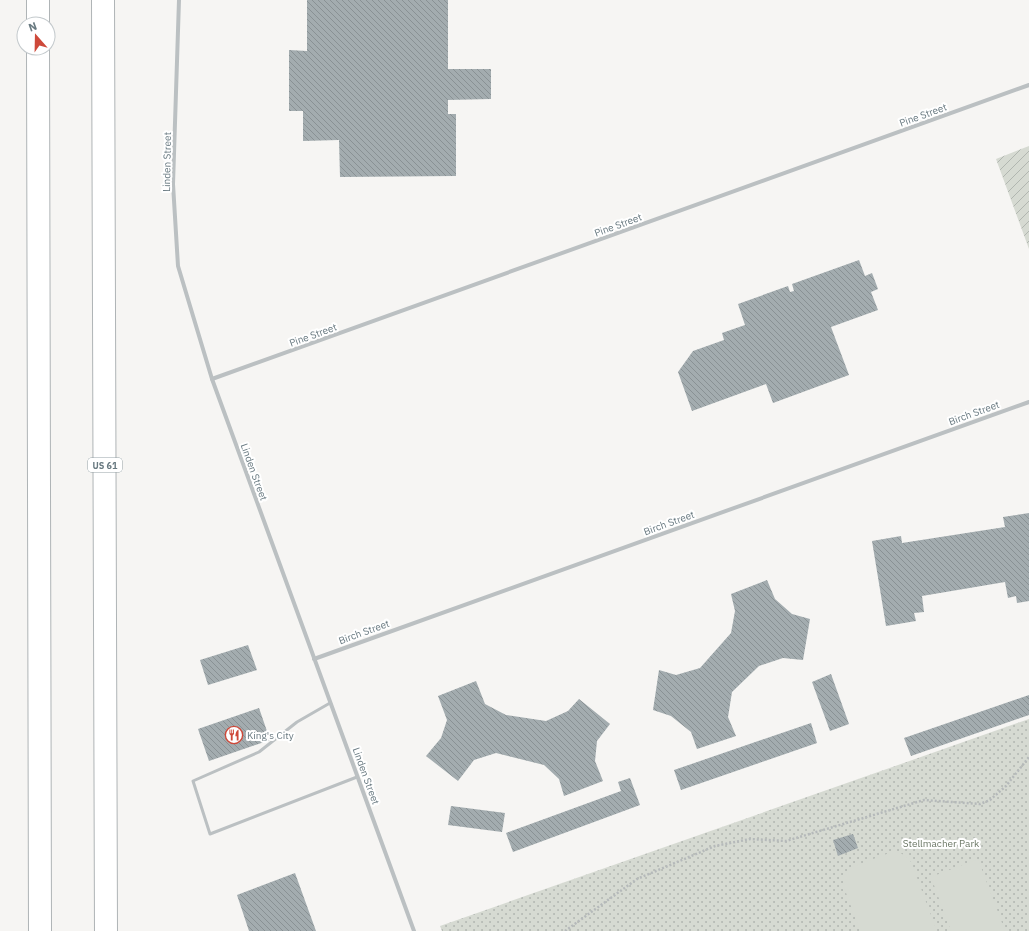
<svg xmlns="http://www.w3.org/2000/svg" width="1029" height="931" font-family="'IBM Plex Sans',sans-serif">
<defs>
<pattern id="grass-dots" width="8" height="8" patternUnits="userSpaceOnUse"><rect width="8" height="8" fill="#d6dad2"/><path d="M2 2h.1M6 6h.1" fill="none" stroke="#b1b6b0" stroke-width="1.8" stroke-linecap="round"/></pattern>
<pattern id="garden-furrows" width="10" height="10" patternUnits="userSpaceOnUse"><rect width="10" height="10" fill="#d6dad2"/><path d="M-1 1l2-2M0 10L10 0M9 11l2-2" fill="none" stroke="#b1b6b0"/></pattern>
<pattern id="building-back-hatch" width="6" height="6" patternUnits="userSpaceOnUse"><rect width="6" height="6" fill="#a3acaf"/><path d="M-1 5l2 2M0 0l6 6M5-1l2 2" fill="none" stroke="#899194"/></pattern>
</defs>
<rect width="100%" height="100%" fill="#f6f5f3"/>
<polygon fill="url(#grass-dots)" points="1029,719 1029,931 442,931 440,926"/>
<polygon fill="url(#garden-furrows)" points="1029,146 1029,249 996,159"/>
<g fill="#d6dad2">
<path d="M892,852C901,852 906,855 911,862L937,931H860L845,890L843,880L846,873L852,867Z"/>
<polygon points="978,859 1005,931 951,931 931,877"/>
</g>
<g fill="url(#building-back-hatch)">
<polygon points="307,0 448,0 448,69 491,69 491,99 448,100 448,114 456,114 456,176 340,177 339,140 303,141 303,111 289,111 289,50 307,51"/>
<polygon points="859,260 865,276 872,273 878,289 871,292 878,310 831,327 849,375 773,403 766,384 692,411 678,372 693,351 724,340 722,333 745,325 738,304 788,286 790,292 794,291 792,284"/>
<polygon points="1029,513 1029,601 1017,603 1016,596 1008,598 1005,582 922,596 924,612 914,613 916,621 886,626 872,541 901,536 902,543 1005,527 1003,517"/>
<polygon points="767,580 775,599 792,614 810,619 803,660 783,658 759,666 732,692 728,717 736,736 697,749 691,732 671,716 653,710 659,670 676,675 700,668 731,633 735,611 731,594"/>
<polygon points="248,645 257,670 208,685 200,660"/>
<polygon points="831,674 849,724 830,731 812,682"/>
<polygon points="476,681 485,704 506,715 546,721 568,711 579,699 610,724 597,741 595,761 603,781 564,796 559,779 544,765 496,753 474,760 458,781 426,756 441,738 447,720 438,696"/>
<polygon points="1029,695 1029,715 911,756 904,738"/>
<polygon points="259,708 270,740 209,761 198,729"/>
<polygon points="811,723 817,743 681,790 674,770"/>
<polygon points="630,778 640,805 513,852 506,833 621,791 618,782"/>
<polygon points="451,806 505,813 502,832 448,825"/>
<polygon points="853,834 858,848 838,856 833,840"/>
<polygon points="295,873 316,931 249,931 237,895"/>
</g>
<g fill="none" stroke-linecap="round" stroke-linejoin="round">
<defs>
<g id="primary">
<polyline points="38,0 38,24"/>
<polyline points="103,0 106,931"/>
<polyline points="38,48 40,931"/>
</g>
</defs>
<use href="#primary" stroke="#afb4b6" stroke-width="24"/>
<polyline stroke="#b5b9ba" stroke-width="2.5" stroke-dasharray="2 2" stroke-linecap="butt" points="565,931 637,879 715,846 750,839 786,841 924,800 980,804 990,800 1006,786 1029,757"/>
<polyline stroke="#bbc0c2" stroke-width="3" points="330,703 297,722 259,752 193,781 210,834 357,777"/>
<g stroke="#bbc0c2" stroke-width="4">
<polyline points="179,0 173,184 178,266 212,379 414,931"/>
<polyline points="212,379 1029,85"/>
<polyline points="314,659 1029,402"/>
</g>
<use href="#primary" stroke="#fff" stroke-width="22"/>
</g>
<defs>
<symbol id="restaurant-ring" viewBox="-11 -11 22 22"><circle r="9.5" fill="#fff" stroke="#ce493a" stroke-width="1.5"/><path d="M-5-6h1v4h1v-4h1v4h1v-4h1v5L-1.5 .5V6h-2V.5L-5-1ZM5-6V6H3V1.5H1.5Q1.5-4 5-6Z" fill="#ce493a"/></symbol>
</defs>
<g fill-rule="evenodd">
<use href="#restaurant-ring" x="224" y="725" width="20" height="20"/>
</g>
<g text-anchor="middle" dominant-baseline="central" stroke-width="4" stroke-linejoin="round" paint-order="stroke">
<rect fill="#fff" stroke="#95a1a6" stroke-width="1" x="88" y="458" width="34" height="14" rx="3"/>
<g font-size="9" font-weight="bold" fill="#687980">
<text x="105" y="465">US 61</text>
</g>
<g font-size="10" fill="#687980" stroke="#fff">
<text transform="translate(923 115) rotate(-20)">Pine Street</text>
<text transform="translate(167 162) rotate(-89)">Linden Street</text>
<text transform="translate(618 225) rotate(-20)">Pine Street</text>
<text transform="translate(313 335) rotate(-20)">Pine Street</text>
<text transform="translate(974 413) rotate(-20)">Birch Street</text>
<text transform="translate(254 472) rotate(70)">Linden Street</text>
<text transform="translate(669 523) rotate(-20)">Birch Street</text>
<text transform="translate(364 632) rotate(-20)">Birch Street</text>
<text transform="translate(366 776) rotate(70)">Linden Street</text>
</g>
<g font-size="10" fill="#687980" stroke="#fff" text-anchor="start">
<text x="247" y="735">King's City</text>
</g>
<g font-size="10" fill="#6c7866" stroke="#fff">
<text x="941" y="843">Stellmacher Park</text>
</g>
</g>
<g transform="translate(36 36) rotate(340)"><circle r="19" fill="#ffffff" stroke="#c3c9cc"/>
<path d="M0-3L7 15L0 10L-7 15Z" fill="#ce493a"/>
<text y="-6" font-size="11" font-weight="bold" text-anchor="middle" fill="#687980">N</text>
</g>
</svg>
